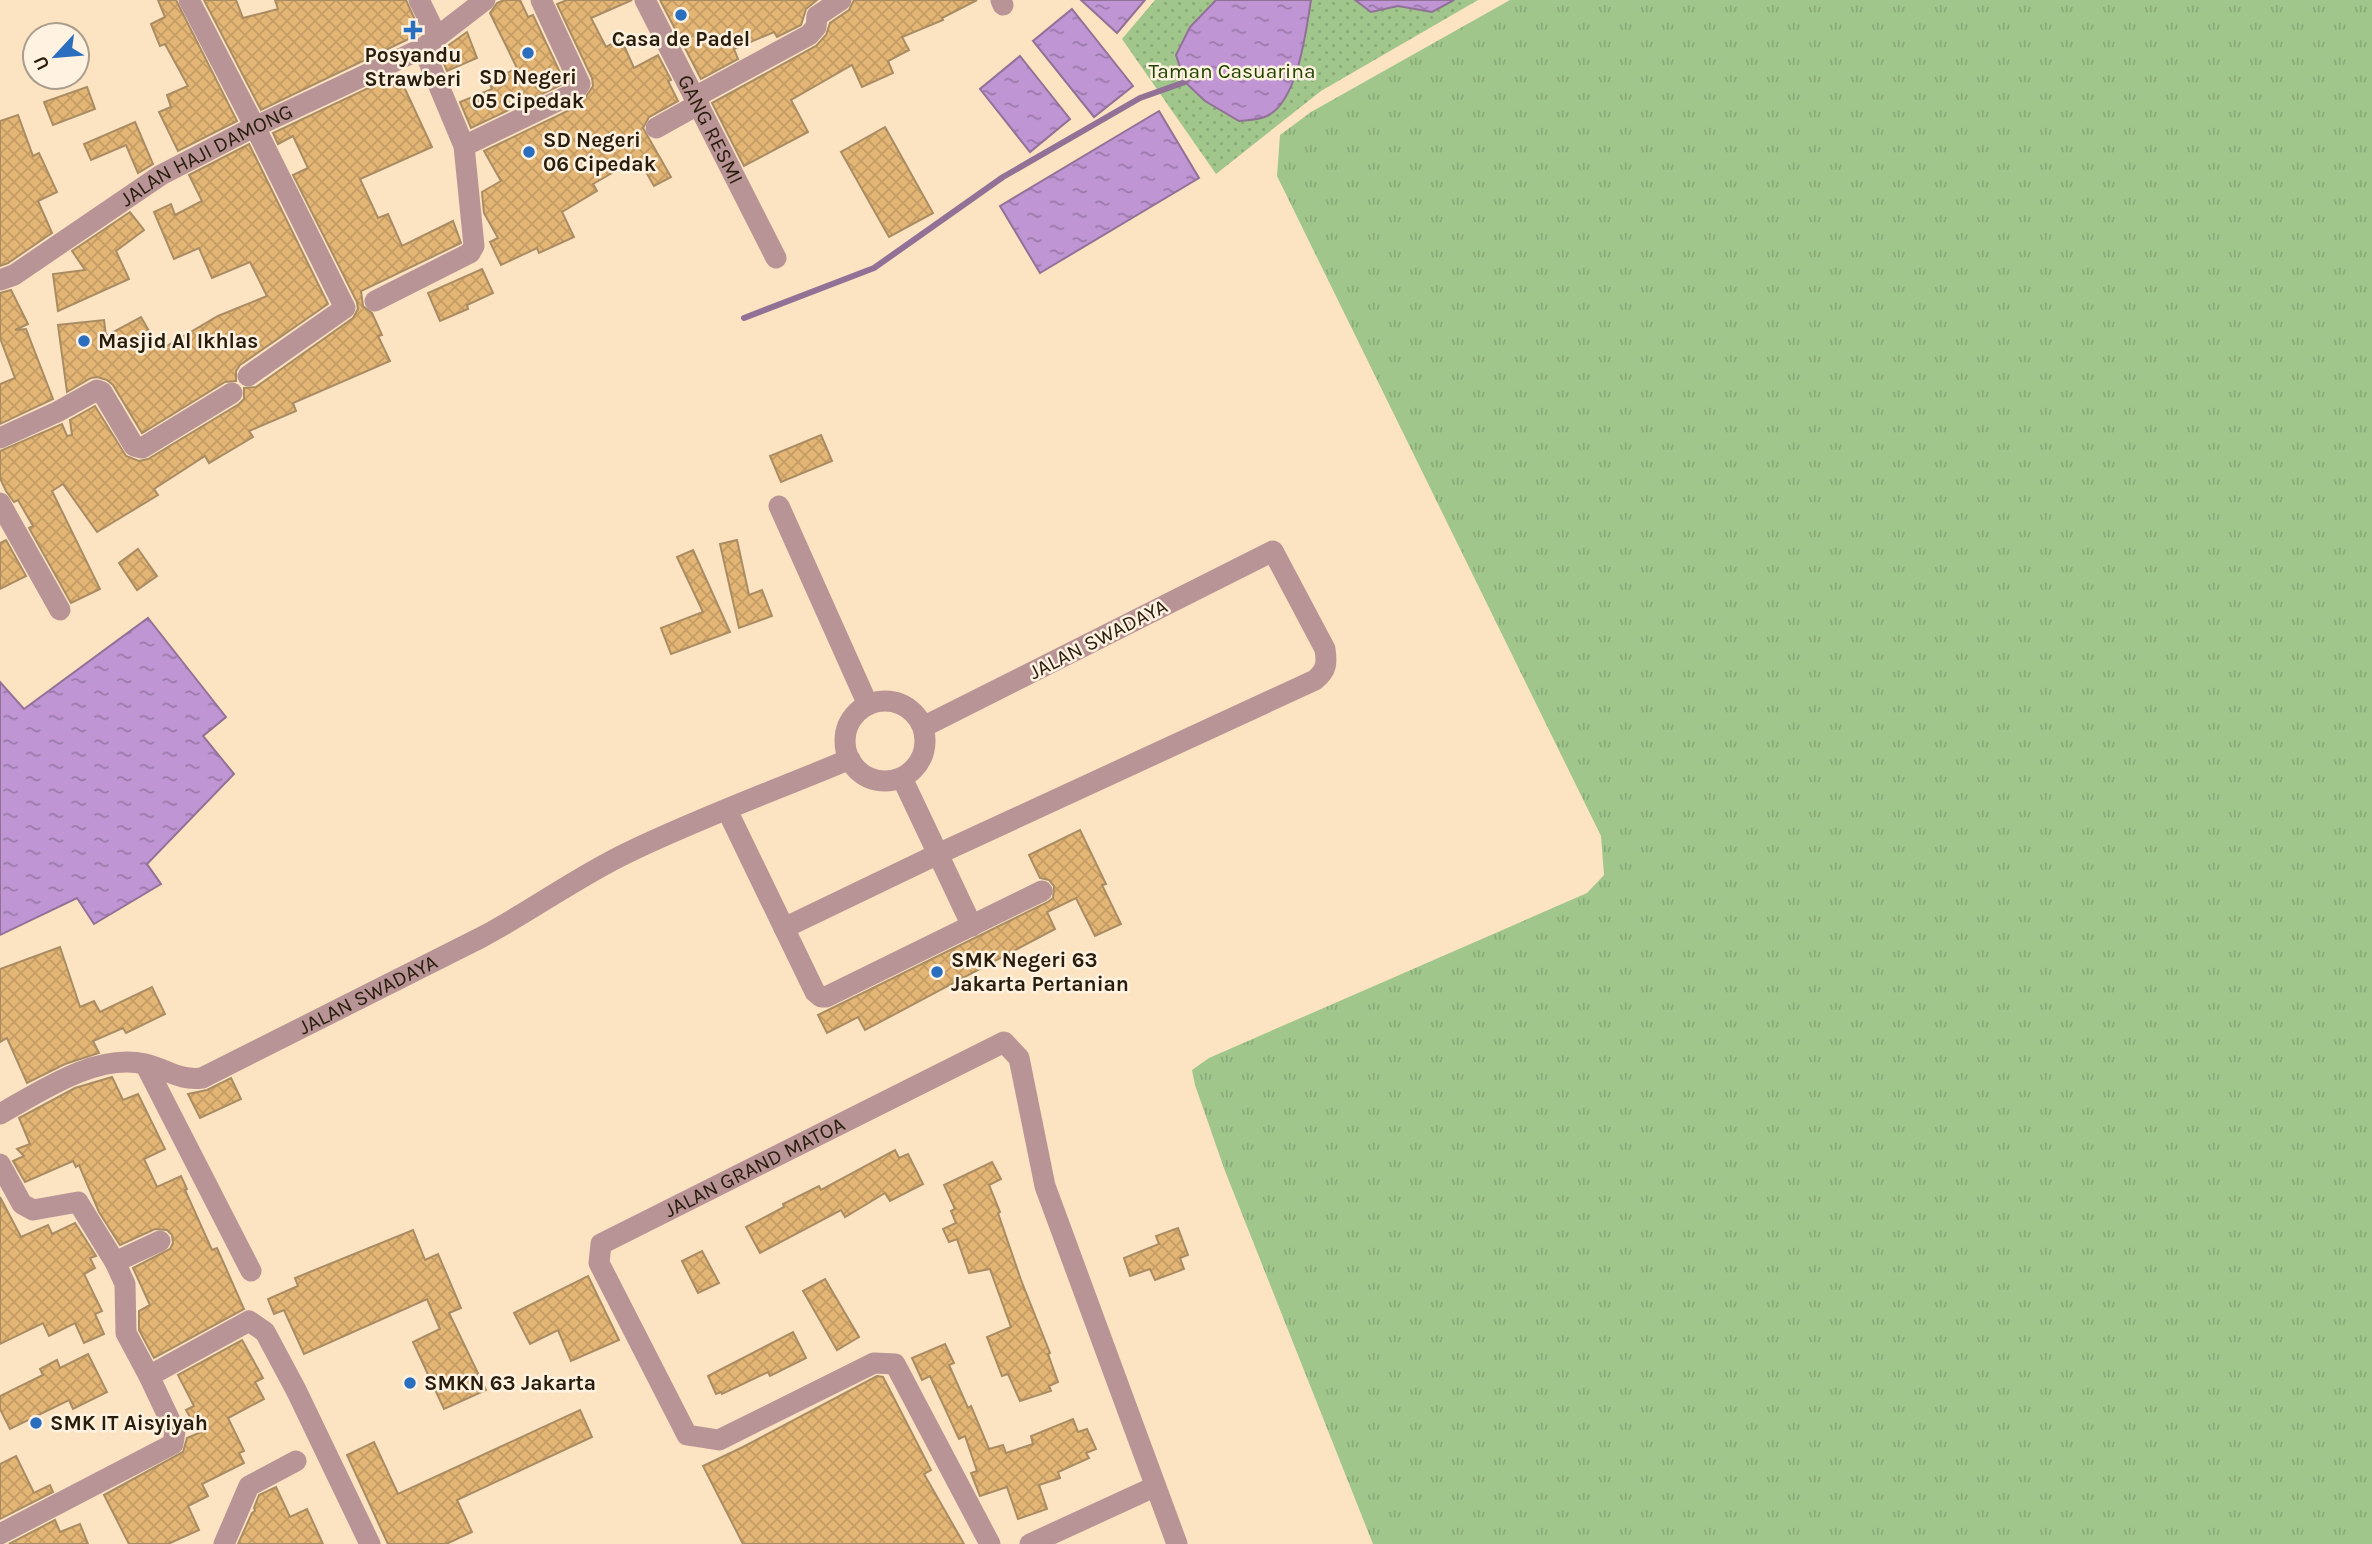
<svg xmlns="http://www.w3.org/2000/svg" width="2372" height="1544" font-family="Karla,sans-serif">
<defs>
<pattern id="grass-tufts" width="24" height="20" patternUnits="userSpaceOnUse" patternTransform="scale(1.75)"><rect width="24" height="20" fill="#a0c68c"/><path d="M3 7l-1-3M5 7V3M7 7l1-3M15 17l-1-3M17 17v-4M19 17l1-3" fill="none" stroke="#8aaa78"/></pattern>
<pattern id="park-dots" width="8" height="8" patternUnits="userSpaceOnUse" patternTransform="scale(1.75)"><rect width="8" height="8" fill="#a0c68c"/><path d="M2 2h.1M6 6h.1" fill="none" stroke="#8aaa78" stroke-width="1.8" stroke-linecap="round"/></pattern>
<pattern id="water-ripples" width="26" height="14" patternUnits="userSpaceOnUse" patternTransform="scale(1.75)"><rect width="26" height="14" fill="#bf95d3"/><path d="M2 4q2-2 4 0t4 0M15 11q2-2 4 0t4 0" fill="none" stroke="#9b79aa"/></pattern>
<pattern id="building-cross-hatch" width="8" height="8" patternUnits="userSpaceOnUse" patternTransform="scale(1.75)"><rect width="8" height="8" fill="#e4b675"/><path d="M0 0l8 8M0 8l8-8" fill="none" stroke="#c49c64"/></pattern>
</defs>
<rect width="100%" height="100%" fill="#fce3c1"/>
<polygon fill="url(#grass-tufts)" points="1510,0 2372,0 2372,1544 1373,1544 1225,1171 1195,1085 1192,1070 1209,1058 1587,893 1604,875 1601,836 1277,176 1280,135 1311,112"/>
<polygon fill="url(#park-dots)" points="1155,0 1478,0 1321,91 1216,174 1122,39"/>
<g fill="url(#water-ripples)" stroke="#927197" stroke-width="2">
<polygon points="1081,0 1145,0 1117,33"/>
<path d="M1216,0H1311C1306,31 1298,101 1267,116C1259,120 1247,120 1239,121L1205,101L1185,82L1176,55L1190,27Z"/>
<polygon points="1355,0 1454,0 1432,12 1398,6 1371,12"/>
<polygon points="1072,9 1133,86 1094,117 1033,41"/>
<polygon points="1020,56 1070,119 1030,152 980,89"/>
<polygon points="1159,111 1199,178 1040,273 1000,206"/>
<polygon points="148,618 226,717 203,736 234,774 147,864 161,884 94,924 77,898 0,935 0,682 24,709"/>
</g>
<g fill="none" stroke-linecap="round" stroke-linejoin="round">
<polyline stroke="#927197" stroke-width="6" points="744,318 874,268 1003,177 1140,98 1185,82 1189,78"/>
</g>
<g fill="url(#building-cross-hatch)" stroke="#a98c63" stroke-width="2">
<polygon points="158,0 176,0 237,121 178,151 159,112 171,107 167,95 188,86 165,44 160,46 151,24 165,17"/>
<polygon points="204,0 236,0 243,18 278,9 275,0 406,0 421,33 261,110"/>
<polygon points="504,0 520,0 528,17 533,15 565,83 471,128 460,102 492,89 489,82 517,68 490,13 497,3"/>
<polygon points="567,0 632,0 591,18 606,47 621,39 634,68 658,55 671,80 668,81 678,101 649,117 643,128 671,177 654,186 638,158 593,184 597,191 562,212 574,237 539,253 537,248 501,265 490,242 498,238 484,213 482,192 501,181 484,151 580,105 593,86 592,78 557,4"/>
<polygon points="660,0 817,0 806,9 801,25 777,37 774,32 734,49 738,59 701,79"/>
<polygon points="854,0 977,0 942,18 943,20 902,37 909,50 888,61 893,73 862,87 852,65 791,100 808,132 744,166 712,103 816,46 826,35 830,23 849,10"/>
<polygon points="467,32 477,58 447,71 439,52"/>
<polygon points="398,74 432,147 360,179 378,218 388,214 402,246 453,221 461,243 361,291 363,306 372,313 382,335 378,336 390,361 293,403 296,411 249,431 253,437 209,463 205,456 154,489 158,495 97,532 63,484 52,491 100,589 71,603 29,528 33,526 18,500 14,502 6,491 0,478 0,451 62,424 67,436 72,435 70,420 95,406 126,456 139,461 148,459 239,404 244,399 244,388 256,387 353,318 358,309 357,302 293,175 308,168 293,136 278,144 273,133"/>
<polygon points="87,87 95,109 53,125 44,102"/>
<polygon points="18,115 33,156 39,153 57,192 38,201 52,233 8,263 0,266 0,121"/>
<polygon points="135,122 153,164 138,173 126,145 91,160 84,144"/>
<polygon points="885,127 933,213 889,237 841,152"/>
<polygon points="249,144 328,304 240,365 236,371 236,381 225,382 142,433 113,385 107,380 97,377 91,378 67,392 58,325 104,320 106,336 141,317 160,350 218,316 267,296 250,262 212,278 199,248 174,259 154,212 171,204 175,215 202,201 189,175"/>
<polygon points="130,212 144,230 116,251 129,279 58,311 53,274 85,270 72,251"/>
<polygon points="482,269 493,293 467,305 468,309 440,321 428,293"/>
<polygon points="11,290 28,324 15,330 26,329 53,399 0,424 0,384 15,378 0,338 0,293"/>
<polygon points="821,435 832,461 781,482 770,456"/>
<polygon points="6,540 26,576 0,589 0,543"/>
<polygon points="737,540 749,595 762,590 772,616 739,628 720,544"/>
<polygon points="138,549 157,576 137,590 119,563"/>
<polygon points="693,550 730,632 671,654 661,628 703,612 677,557"/>
<polygon points="1080,830 1106,884 1102,885 1121,924 1095,936 1076,898 1047,912 1055,929 865,1030 858,1017 827,1033 818,1015 1048,902 1053,898 1054,886 1049,880 1040,878 1029,855"/>
<polygon points="60,947 80,1007 94,1001 100,1012 152,987 165,1014 126,1033 123,1028 93,1041 99,1053 65,1064 27,1083 7,1038 0,1042 0,969"/>
<polygon points="112,1077 123,1100 138,1094 165,1149 144,1159 157,1187 181,1176 187,1189 185,1190 212,1250 217,1248 244,1309 154,1358 139,1330 139,1311 150,1305 133,1268 170,1249 173,1243 172,1235 167,1230 155,1229 120,1245 99,1212 79,1165 76,1167 73,1161 25,1182 13,1161 24,1156 17,1149 30,1144 19,1118 75,1088"/>
<polygon points="231,1078 241,1099 200,1118 188,1094 207,1090"/>
<polygon points="895,1150 899,1158 908,1154 923,1184 890,1201 885,1193 845,1217 841,1210 760,1253 746,1227 784,1207 783,1204 819,1186 821,1190"/>
<polygon points="992,1162 1001,1179 989,1185 1000,1212 998,1213 1021,1280 1050,1353 1048,1354 1058,1382 1049,1386 1051,1391 1020,1401 1008,1374 1002,1376 987,1337 1011,1327 990,1269 969,1273 957,1239 949,1242 943,1229 956,1223 951,1211 955,1209 944,1185"/>
<polygon points="0,1197 21,1237 48,1225 52,1234 75,1223 96,1256 90,1258 95,1268 84,1274 102,1311 95,1314 104,1334 84,1343 75,1323 49,1336 43,1323 0,1344"/>
<polygon points="1178,1228 1188,1255 1180,1258 1184,1269 1155,1280 1150,1269 1130,1276 1124,1258 1159,1244 1156,1236"/>
<polygon points="413,1230 425,1260 438,1254 461,1308 449,1313 486,1390 444,1409 413,1342 440,1329 427,1299 304,1354 284,1310 274,1314 268,1299 298,1286 295,1278"/>
<polygon points="702,1251 719,1283 698,1293 682,1261"/>
<polygon points="588,1276 619,1340 571,1361 558,1330 530,1344 514,1313"/>
<polygon points="825,1279 859,1337 837,1350 803,1291"/>
<polygon points="793,1332 806,1358 770,1376 768,1372 722,1394 721,1392 716,1394 708,1376"/>
<polygon points="242,1340 263,1378 255,1382 264,1399 228,1418 244,1451 239,1453 244,1463 202,1484 208,1496 188,1506 199,1530 168,1544 129,1544 104,1495 183,1452 187,1438 199,1433 186,1410 194,1406 178,1375"/>
<polygon points="945,1344 954,1363 949,1365 968,1408 971,1406 989,1449 1003,1445 1006,1453 1033,1444 1031,1436 1073,1419 1078,1432 1087,1429 1096,1449 1086,1453 1089,1458 1058,1472 1060,1478 1039,1485 1047,1509 1018,1519 1007,1487 980,1496 971,1473 977,1471 965,1436 959,1439 930,1376 922,1380 912,1358"/>
<polygon points="88,1354 107,1392 73,1409 69,1400 10,1429 0,1409 0,1396 43,1375 40,1369 57,1360 60,1368"/>
<polygon points="877,1376 883,1377 931,1470 924,1474 964,1544 743,1544 703,1466 743,1447"/>
<polygon points="580,1410 592,1437 457,1500 472,1532 446,1544 388,1544 347,1455 374,1442 398,1494"/>
<polygon points="16,1456 34,1493 50,1485 53,1492 0,1519 0,1464"/>
<polygon points="276,1487 290,1517 307,1509 323,1544 238,1544 252,1513 255,1511 254,1508 259,1495"/>
<polygon points="55,1520 60,1532 80,1524 88,1544 9,1544"/>
</g>
<g fill="none" stroke-linecap="round" stroke-linejoin="round">
<g stroke="#b99496" stroke-width="21">
<polyline points="189,0 255,127 345,308 248,376"/>
<path id="s1" d="M645,0L776,258"/>
<polyline points="1001,0 1003,5"/>
<polyline points="437,37 485,0"/>
<polyline points="695,97 809,35 816,27 817,16 841,0"/>
<polyline points="656,128 699,104"/>
<polyline points="464,146 574,93 580,84 541,0"/>
<path id="s2" d="M0,280L14,275L161,175L246,131L423,48"/>
<polyline points="375,301 470,253 474,246 464,146 423,48 437,37 419,0"/>
<polyline points="0,438 57,412 97,390 102,392 134,446 142,448 232,393"/>
<polyline points="0,503 60,610"/>
<polyline points="779,506 868,705"/>
<circle cx="885" cy="741" r="40"/>
<polyline points="902,778 972,926"/>
<polyline points="727,810 815,992 821,997 826,997 1042,891"/>
<path d="M784,928L938,854L1315,680C1327,670 1327,663 1325,649L1273,551L923,727"/>
<polyline points="145,1064 251,1271"/>
<path id="s3" d="M0,1114C41,1091 96,1053 145,1064C167,1069 179,1081 202,1078L482,937C531,911 577,877 627,853C699,818 776,790 850,759"/>
<polyline points="0,1164 22,1204 33,1210 78,1202 115,1262 160,1241"/>
<polyline points="115,1262 125,1284 126,1333 149,1376 249,1321 265,1332 296,1390 370,1544"/>
<polyline points="0,1534 173,1444 175,1431 149,1376"/>
<polyline points="224,1544 249,1486 296,1461"/>
<path id="s4" d="M990,1544L895,1364L874,1363L719,1440L687,1435L599,1263L601,1244L1004,1042L1019,1058L1045,1186L1177,1544"/>
<polyline points="1030,1544 1154,1487"/>
</g>
</g>
<g fill="#296ebf" stroke="#fff2e1" stroke-width="2.5">
<circle cx="681" cy="15" r="7"/>
<path d="M409.5 19.5h7v7h7v7h-7v7h-7v-7h-7v-7h7z"/>
<circle cx="528" cy="53" r="7"/>
<circle cx="529" cy="152" r="7"/>
<circle cx="84" cy="341" r="7"/>
<circle cx="937" cy="972" r="7"/>
<circle cx="410" cy="1383" r="7"/>
<circle cx="36" cy="1423" r="7"/>
</g>
<g text-anchor="middle" dominant-baseline="central" stroke-width="5" stroke-linejoin="round" paint-order="stroke">
<g font-size="21" font-weight="bold" fill="#281d0c" stroke="#fff2e1" text-anchor="start">
<text x="681" y="39" text-anchor="middle">Casa de Padel</text>
<text x="413" y="55" text-anchor="middle">Posyandu<tspan x="413" dy="24">Strawberi</tspan></text>
<text x="528" y="77" text-anchor="middle">SD Negeri<tspan x="528" dy="24">05 Cipedak</tspan></text>
<text x="543" y="140">SD Negeri<tspan x="543" dy="24">06 Cipedak</tspan></text>
<text x="98" y="341">Masjid Al Ikhlas</text>
<text x="951" y="960">SMK Negeri 63<tspan x="951" dy="24">Jakarta Pertanian</tspan></text>
<text x="424" y="1383">SMKN 63 Jakarta</text>
<text x="50" y="1423">SMK IT Aisyiyah</text>
</g>
<g font-size="21" fill="#1f4400" stroke="#fff2e1">
<text x="1232" y="71">Taman Casuarina</text>
</g>
<g font-size="21" fill="#281d0c" stroke="#fff2e1">
<text stroke="none"><textPath href="#s1" startOffset="145">GANG RESMI</textPath></text>
<text stroke="none"><textPath href="#s2" startOffset="242">JALAN HAJI DAMONG</textPath></text>
<text transform="translate(1098 639) rotate(-27)">JALAN SWADAYA</text>
<text stroke="none"><textPath href="#s3" startOffset="402">JALAN SWADAYA</textPath></text>
<text stroke="none"><textPath href="#s4" startOffset="814">JALAN GRAND MATOA</textPath></text>
</g>
</g>
<g transform="translate(56 56) rotate(244)"><circle r="33" fill="#fff2e1" stroke="#a99d8c" stroke-width="2"/>
<path d="M0-5L12 26L0 18L-12 26Z" fill="#296ebf"/>
<text y="-10" font-size="19" font-weight="bold" text-anchor="middle" fill="#281d0c">U</text>
</g>
</svg>
